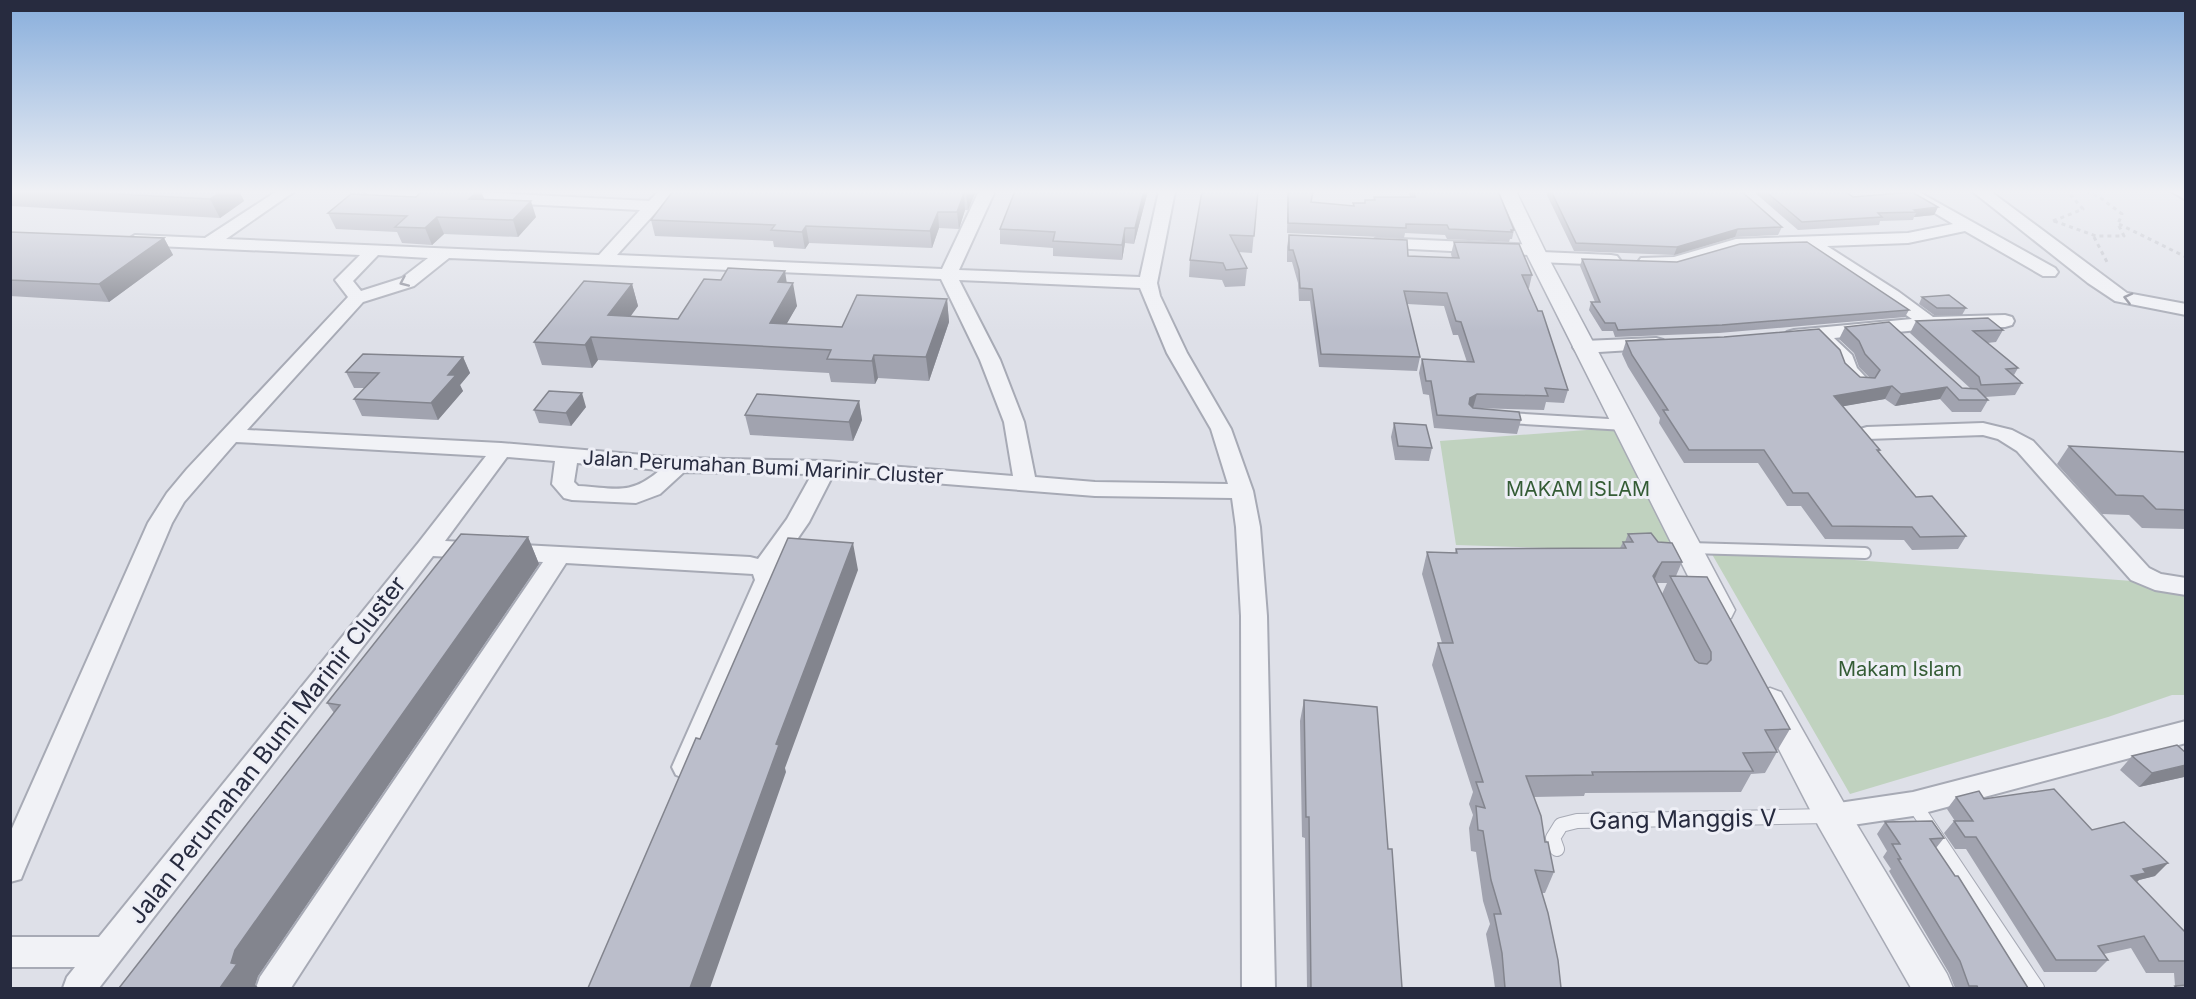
<svg xmlns="http://www.w3.org/2000/svg" width="2196" height="999" font-family="Inter,sans-serif">
<rect width="100%" height="100%" fill="#dee0e8"/>
<g fill="#c0d2bf">
<polygon points="1613,428 1677,552 1456,545 1440,441"/>
<polygon points="1709,549 2185,585 2185,695 2172,695 2108,717 1850,794"/>
</g>
<g fill="none" stroke-linecap="round" stroke-linejoin="round">
<defs>
<g id="service-far1">
<polyline points="1509,418 1625,425"/>
<polyline points="1689,548 1865,553"/>
</g>
<g id="service">
<polyline points="1914,804 2037,988"/>
<polyline points="1557,849 1553,838 1561,825 1577,821 1828,816"/>
</g>
<g id="minor">
<path d="M277,191H295L226,239L599,255L640,210L371,196L363,191H456L649,201L659,191H675L617,255L942,269L979,191H995L959,270L1140,277L1159,191H1175L1157,283L1160,296L1187,353L1231,429L1253,491L1260,527L1267,616L1275,988H1242L1241,616L1236,527L1232,498L1095,496L833,475L809,522L776,570L779,580L696,775L686,779L676,775L672,767L755,580L753,574L566,563L291,988H256L260,977L543,562L433,556L99,988H63L67,977L75,967H10V937H99L419,542L486,456L236,442L184,502L172,523L25,869L21,879L10,882V833L148,523L167,493L187,469L348,297L335,280L360,255L135,245L127,240L135,235L205,238ZM378,255L428,258L402,278L361,291L353,281ZM449,258L941,279L980,360L1004,422L1013,476L826,461L679,458L501,443L247,430L363,302L414,286ZM959,280L1140,288L1167,353L1211,429L1228,484L1095,482L1035,477L1024,422L1000,360ZM507,457L555,461L552,484L564,498L572,500L636,503L660,494L684,472L812,474L787,519L758,559L750,557L445,541ZM577,463L660,470C630,496 616,488 578,486L574,482Z"/>
<polygon points="1898,191 1917,191 2055,268 2058,272 2055,276 2043,276 1965,231 1908,243 1827,246 1899,292 1933,317 2005,315 2012,317 2014,321 2012,325 2005,327 1929,329 1834,338 1852,355 1857,368 1872,384 1869,388 1855,388 1841,374 1836,361 1815,340 1787,340 1785,336 1787,332 1794,330 1912,319 1805,247 1737,249 1675,267 1641,266 1638,262 1641,258 1674,257 1736,239 1908,233 1953,224"/>
<polygon points="1972,191 1990,191 2127,293 2186,304 2186,315 2115,301 2088,283"/>
<polygon points="2171,191 2186,191 2186,200"/>
<polygon points="1377,238 1535,245 1541,246 1542,252 1611,255 1617,256 1620,260 1617,264 1611,265 1538,262 1532,261 1529,257 1531,255 1371,247 1369,243"/>
<polygon points="1656,338 1663,340 1666,344 1663,348 1583,353 1576,351 1573,347 1576,343 1583,341"/>
<polygon points="1983,423 2012,430 2033,441 2149,568 2161,574 2186,578 2186,595 2155,590 2131,580 2017,451 1998,439 1983,435 1867,439 1860,437 1856,433 1860,429 1867,427"/>
<polygon points="2186,721 2186,743 1913,816 1832,828 1822,825 1817,816 1822,807 1832,804 1913,792"/>
</g>
<g id="tertiary">
<polygon points="1498,191 1516,191 1548,257 1735,610 1731,618 1720,621 1709,618 1705,610 1528,257"/>
<polygon points="1770,688 1781,692 1845,805 1947,974 1953,988 1911,988 1819,827 1754,701 1759,692"/>
</g>
</defs>
<use href="#service-far1" stroke="#a7aab5" stroke-width="14"/>
<use href="#service" stroke="#a7aab5" stroke-width="16"/>
<use href="#minor" stroke="#a7aab5" stroke-width="4"/>
<use href="#tertiary" stroke="#a7aab5" stroke-width="3"/>
<g stroke="#bcbec6" stroke-width="3" stroke-dasharray="4 4" stroke-linecap="butt">
<polyline points="2053,221 2083,209 2067,191"/>
<polyline points="2054,221 2096,236 2124,236 2118,224 2122,214 2098,196 2084,191"/>
<polyline points="2119,224 2186,257"/>
<polyline points="2094,237 2107,262"/>
</g>
<use href="#service-far1" stroke="#f1f2f6" stroke-width="10"/>
<use href="#service" stroke="#f1f2f6" stroke-width="14"/>
<use href="#minor" fill="#f1f2f6" fill-rule="evenodd"/>
<use href="#tertiary" fill="#f1f2f6" fill-rule="evenodd"/>
</g>
<g fill="#a1a3af" fill-rule="evenodd">
<polygon points="10,191 239,191 244,201 220,218 10,206"/>
<polygon points="481,191 484,199 536,217 518,237 444,234 432,245 402,243 397,232 336,229 328,213 416,197"/>
<polygon points="976,191 968,210 965,210 959,229 939,228 932,248 809,243 805,249 774,247 773,241 655,236 651,220"/>
<polygon points="1148,191 1134,244 1125,243 1122,260 1053,256 1053,248 1000,244 1000,229"/>
<polygon points="1258,191 1252,253 1238,252 1247,268 1245,286 1225,287 1222,280 1189,277 1190,260"/>
<polygon points="1288,191 1313,191 1311,202 1353,206 1365,203 1365,200 1374,200 1374,197 1410,197 1408,191 1498,191 1514,230 1512,239 1510,239 1509,242 1447,239 1445,235 1405,233 1404,238 1287,233"/>
<polygon points="1545,191 1741,191 1782,227 1778,235 1735,237 1674,255 1574,251"/>
<polygon points="1753,191 1845,191 1853,197 1938,207 1934,215 1914,217 1913,220 1880,221 1879,225 1798,230"/>
<polygon points="10,232 164,238 173,255 109,302 10,296"/>
<polygon points="1289,235 1408,256 1452,258 1451,254 1454,242 1532,275 1529,288 1527,288 1568,390 1564,403 1546,402 1544,410 1473,408 1521,420 1517,434 1434,428 1429,395 1423,394 1419,373 1422,359 1467,362 1458,335 1453,335 1444,306 1407,304 1420,357 1417,371 1319,367 1310,301 1299,301 1298,283 1292,262 1287,262 1287,247"/>
<polygon points="1582,259 1909,310 1905,317 1719,333 1615,337 1613,331 1602,331 1589,310 1591,302 1595,302 1580,266"/>
<polygon points="787,283 797,306 786,324 842,327 947,299 949,322 929,381 878,378 875,384 831,382 829,373 598,360 592,368 542,365 534,342 632,284 638,306 630,316 678,319"/>
<polygon points="1922,297 1966,308 1962,315 1934,315 1919,304"/>
<polygon points="1916,321 2003,330 1996,342 1987,343 2018,368 2014,375 2022,383 2015,395 1985,397 1988,400 1981,412 1952,412 1940,399 1895,406 1885,399 1843,406 1880,450 1879,452 1916,497 1966,536 1958,549 1912,550 1904,540 1825,539 1801,506 1787,506 1758,463 1684,463 1659,423 1660,418 1628,367 1622,354 1626,341 1845,363 1860,377 1869,377 1859,367 1854,353 1839,339 1845,327 1962,388 1970,388 1910,333"/>
<polygon points="463,357 470,373 460,385 463,391 438,420 362,416 354,399 365,388 354,388 346,372"/>
<polygon points="859,401 862,420 853,441 750,435 745,415"/>
<polygon points="586,407 571,426 539,423 534,410"/>
<polygon points="1394,423 1432,448 1429,461 1395,460 1391,437"/>
<polygon points="2069,446 2186,452 2186,529 2142,528 2129,515 2102,514 2057,464"/>
<path d="M1628,534L1658,542L1682,562L1676,576L1790,729L1777,751V752L1765,773L1751,774L1741,792L1585,793L1584,796L1534,797L1545,842L1554,872L1545,893H1542L1561,988H1495L1493,973L1486,934L1490,924L1483,901L1476,852L1471,851L1469,828L1473,815L1469,804L1473,792L1432,665L1438,643H1442L1422,574L1427,552L1455,553L1456,549L1620,548L1623,542H1625ZM1657,583H1667L1662,594Z"/>
<polygon points="528,537 539,564 258,976 255,985 119,988 334,713 327,703"/>
<polygon points="1304,700 1388,849 1402,988 1307,988 1305,838 1302,837 1300,721"/>
<polygon points="2132,756 2184,777 2139,787 2120,770"/>
<polygon points="1956,797 1984,799 2092,830 2155,876 2139,880 2136,882 2186,933 2186,988 2172,988 2175,986 2174,973 2146,973 2131,948 2104,954 2108,960 2096,972 2044,972 1966,849 1955,849 1944,833 1954,821 1955,821 1947,809"/>
<polygon points="1885,822 1944,838 1936,848 2028,988 1955,988 1949,973 1889,871 1891,869 1883,857 1887,851 1877,834"/>
</g>
<g fill="#83858e">
<polygon points="211,191 239,191 244,201 220,218 210,199"/>
<polygon points="478,191 481,191 486,204 469,199"/>
<polygon points="968,191 976,191 968,210 966,193"/>
<polygon points="1144,191 1148,191 1134,244 1135,228"/>
<polygon points="964,193 965,210 959,229 957,212"/>
<polygon points="531,201 536,217 518,237 513,220"/>
<polygon points="1938,207 1934,215 1914,217 1917,212 1914,210"/>
<polygon points="938,212 939,228 932,248 930,231"/>
<polygon points="437,217 444,234 432,245 425,228"/>
<polygon points="806,226 809,243 805,249 802,232"/>
<polygon points="1125,228 1125,243 1122,260 1122,245"/>
<polygon points="1738,229 1735,237 1674,255 1677,247"/>
<polygon points="164,238 173,255 109,302 99,284"/>
<polygon points="785,271 788,291 793,283 797,306 774,346 770,323 778,282"/>
<polygon points="632,284 638,306 615,338 608,315"/>
<polygon points="947,299 949,322 929,381 926,357"/>
<polygon points="591,337 598,360 592,368 585,345"/>
<polygon points="874,355 878,378 875,384 872,361"/>
<polygon points="463,357 470,373 460,385 463,391 438,420 431,403 448,375"/>
<polygon points="1892,386 1885,399 1828,409 1834,396"/>
<polygon points="1947,387 1940,399 1895,406 1901,394"/>
<polygon points="582,393 586,407 571,426 566,413"/>
<polygon points="1477,394 1473,408 1467,411 1470,398"/>
<polygon points="859,401 862,420 853,441 849,422"/>
<polygon points="528,537 539,564 258,976 255,985 259,988 220,988 235,950"/>
<polygon points="853,543 858,570 785,768 786,772 710,988 690,988 776,744"/>
<polygon points="1662,562 1653,583 1653,576"/>
<polygon points="2186,765 2186,775 2184,777 2139,787 2152,773"/>
<polygon points="2168,863 2155,876 2139,880 2134,885 2131,876 2143,869"/>
</g>
<g fill="#bbbecb" stroke="#83858e" stroke-width="1.5">
<polygon points="61,191 222,191 210,199"/>
<polygon points="422,191 478,191 469,199 531,201 513,220 437,217 425,228 395,227 407,216 328,213 351,194 416,197"/>
<polygon points="673,191 968,191 966,193 964,193 957,212 938,212 930,231 806,226 802,232 771,230 775,225 651,220"/>
<polygon points="1015,191 1144,191 1135,228 1125,228 1122,245 1053,241 1055,232 1000,229"/>
<polygon points="1202,191 1258,191 1254,236 1230,235 1247,268 1226,270 1223,263 1190,260"/>
<polygon points="1288,191 1313,191 1311,202 1354,206 1353,203 1365,203 1365,200 1375,200 1374,197 1415,197 1413,191 1498,191 1514,230 1511,230 1512,232 1449,229 1447,225 1406,224 1406,228 1288,223"/>
<polygon points="1551,191 1741,191 1782,227 1738,229 1677,247 1576,243"/>
<polygon points="1765,191 1845,191 1853,197 1912,192 1938,207 1914,210 1917,212 1878,213 1882,217 1802,222"/>
<polygon points="10,232 164,238 99,284 10,280"/>
<polygon points="1289,235 1407,240 1408,256 1459,258 1454,242 1519,244 1532,275 1522,275 1538,311 1542,311 1545,320 1568,390 1545,388 1548,396 1477,394 1470,398 1469,404 1473,408 1519,412 1521,420 1437,415 1431,381 1426,381 1422,359 1474,362 1461,322 1456,321 1447,293 1404,291 1420,357 1321,354 1312,289 1300,288 1299,270 1293,250 1289,250"/>
<polygon points="1807,242 1909,310 1722,325 1618,330 1615,323 1605,323 1591,302 1600,302 1582,259 1677,262 1740,244"/>
<polygon points="728,268 785,271 778,282 793,283 770,323 842,327 857,295 947,299 926,357 874,355 872,361 827,359 831,350 591,337 585,345 534,342 584,281 632,284 608,315 678,319 704,279 721,280"/>
<polygon points="1949,295 1966,308 1937,308 1922,297"/>
<polygon points="1988,318 2003,330 1973,331 2018,368 2006,369 2022,383 1981,385 1979,377 1916,321"/>
<polygon points="1889,322 1962,388 1977,389 1988,400 1959,400 1947,387 1901,394 1892,386 1834,396 1880,450 1877,450 1916,497 1932,496 1966,536 1920,537 1912,527 1832,526 1808,493 1793,493 1764,450 1689,450 1663,410 1668,410 1632,355 1626,341 1724,337 1819,329 1840,350 1845,363 1860,377 1875,378 1880,370 1865,354 1859,341 1845,327"/>
<polygon points="363,354 463,357 448,375 456,375 431,403 354,399 379,373 346,372"/>
<polygon points="549,391 582,393 566,413 534,410"/>
<polygon points="757,394 859,401 849,422 745,415"/>
<polygon points="1394,423 1426,425 1432,448 1398,446"/>
<polygon points="2069,446 2186,452 2186,510 2156,509 2143,496 2116,495"/>
<polygon points="1651,533 1658,542 1672,543 1682,562 1662,562 1653,576 1695,660 1699,663 1707,664 1711,660 1711,652 1670,576 1707,577 1790,729 1765,730 1777,752 1743,753 1753,771 1592,772 1593,775 1526,776 1541,816 1545,842 1548,842 1554,872 1535,870 1548,913 1558,960 1561,988 1505,988 1502,953 1494,914 1501,914 1491,880 1483,831 1478,830 1476,806 1485,808 1476,782 1483,782 1438,643 1453,643 1427,552 1457,553 1456,549 1626,548 1623,542 1633,542 1628,534"/>
<polygon points="461,534 528,537 235,950 231,963 237,964 220,988 119,988 340,705 327,703"/>
<polygon points="788,538 853,543 776,744 779,745 690,988 588,988 696,738 700,739"/>
<polygon points="1304,700 1377,707 1388,849 1392,849 1402,988 1311,988 1309,817 1306,817"/>
<polygon points="2177,745 2186,753 2186,765 2152,773 2132,756"/>
<polygon points="2054,789 2092,830 2124,822 2168,863 2143,869 2146,873 2131,876 2186,933 2186,961 2159,961 2144,936 2098,946 2108,960 2056,960 1976,837 1965,837 1954,821 1973,821 1956,797 1979,791 1984,799"/>
<polygon points="1932,821 1944,838 1930,839 1955,876 1958,876 2028,988 1978,988 1977,986 1969,986 1960,961 1898,859 1901,859 1892,844 1900,844 1885,822"/>
<polygon points="2186,985 2186,988 2177,988 2175,986"/>
</g>
<defs><path id="oneway-chevron" d="M-2-3.5L2.5 0L-2 3.5" fill="none" stroke-width="1.6" stroke-linecap="round" stroke-linejoin="round" transform="scale(1.5)"/></defs>
<g stroke="#8c8e9a">
<use href="#oneway-chevron" transform="translate(404 282) rotate(156)"/>
<use href="#oneway-chevron" transform="translate(2128 298) rotate(-166)"/>
</g>
<linearGradient id="sky" x2="0" y2="1"><stop stop-color="#88aedc"/><stop offset="0.58" stop-color="#f0f1f5"/><stop offset="1" stop-color="#f0f1f5" stop-opacity="0"/></linearGradient>
<rect width="2196" height="331" fill="url(#sky)"/>
<g text-anchor="middle" dominant-baseline="central" stroke-width="6" stroke-linejoin="round" paint-order="stroke">
<g font-size="20" fill="#272b3f" stroke="#eeeff6">
<text transform="translate(763 467) rotate(3)">Jalan Perumahan Bumi Marinir Cluster</text>
</g>
<g font-size="20" fill="#345c35" stroke="#eeeff6">
<text x="1578" y="489">MAKAM ISLAM</text>
<text x="1900" y="669">Makam Islam</text>
</g>
<g font-size="24" fill="#272b3f" stroke="#eeeff6">
<text transform="translate(267 750) rotate(-52)">Jalan Perumahan Bumi Marinir Cluster</text>
<text transform="translate(1683 819) rotate(-1)">Gang Manggis V</text>
</g>
</g>
<rect width="2196" height="999" fill="none" stroke="#272b3f" stroke-width="24"/>
</svg>
